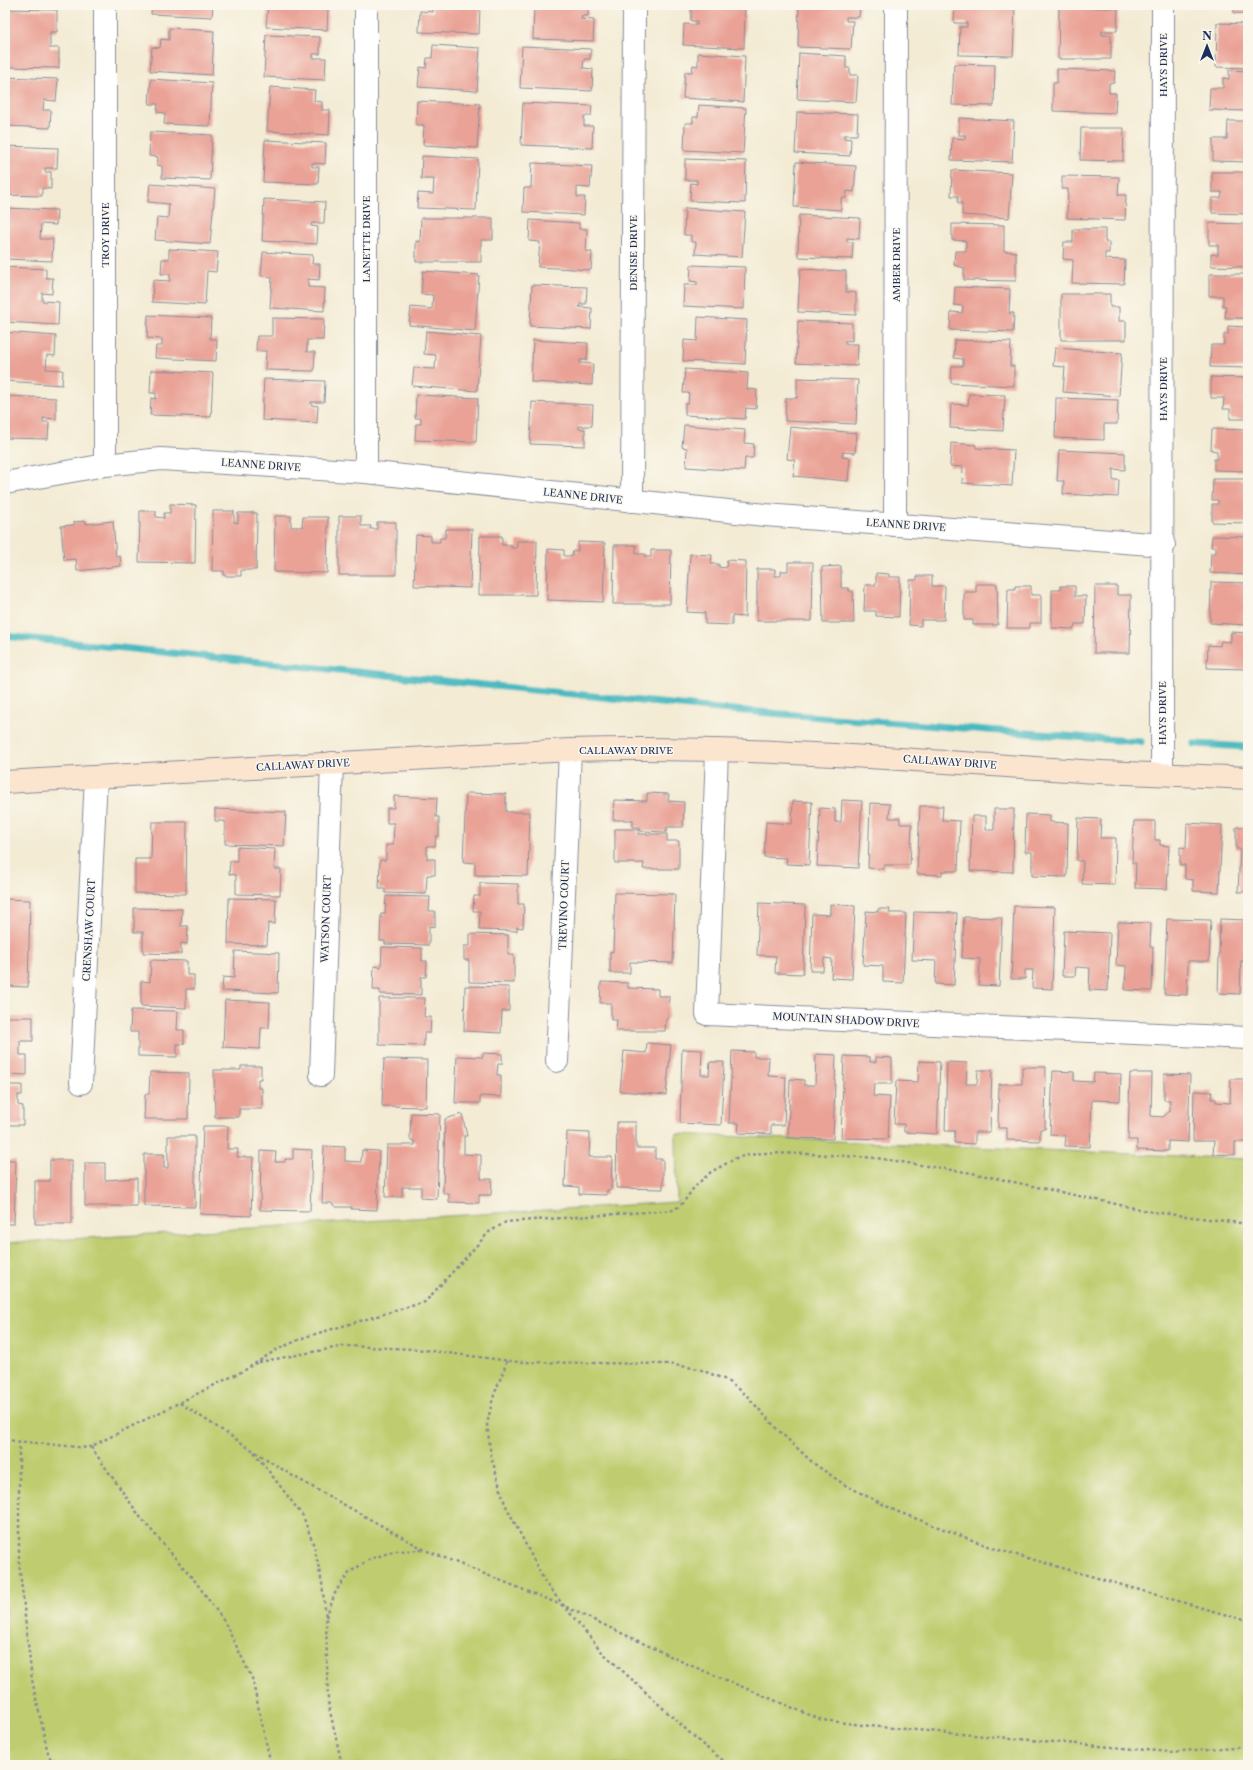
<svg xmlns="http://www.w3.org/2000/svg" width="1253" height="1770" font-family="'Libre Caslon Text',serif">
<rect width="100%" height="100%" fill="#fbf7ec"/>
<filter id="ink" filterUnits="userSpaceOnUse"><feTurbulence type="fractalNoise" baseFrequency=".025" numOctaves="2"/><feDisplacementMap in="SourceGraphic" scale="8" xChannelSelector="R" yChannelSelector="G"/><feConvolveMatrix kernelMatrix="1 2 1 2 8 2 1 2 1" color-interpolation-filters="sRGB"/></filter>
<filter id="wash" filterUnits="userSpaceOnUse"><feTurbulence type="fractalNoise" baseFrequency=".012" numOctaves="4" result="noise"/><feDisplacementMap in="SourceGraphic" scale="16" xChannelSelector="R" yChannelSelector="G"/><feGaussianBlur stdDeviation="0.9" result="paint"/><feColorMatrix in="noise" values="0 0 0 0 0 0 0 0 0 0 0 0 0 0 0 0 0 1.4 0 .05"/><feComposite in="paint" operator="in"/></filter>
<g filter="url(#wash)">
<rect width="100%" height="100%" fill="#f3ebd4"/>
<polygon fill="#bfcd6f" stroke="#6d7e66" points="676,1134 1248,1159 1248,1765 5,1765 5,1243 677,1202"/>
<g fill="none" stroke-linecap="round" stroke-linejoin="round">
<g stroke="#4ab9c1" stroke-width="7">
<polyline points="5,636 719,709 1141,742"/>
<polyline points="1194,744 1248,747"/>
</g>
</g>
<g id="blocks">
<g fill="#eaa296">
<polygon points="152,5 213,5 212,17 151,14"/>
<polygon points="268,5 315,5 315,7 328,8 327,30 266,27"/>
<polygon points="426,5 480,5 479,34 419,32 420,11 433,12 433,8 426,8"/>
<polygon points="534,5 588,5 588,16 582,16 581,19 594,20 593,41 533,39"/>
<polygon points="691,5 745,5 744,48 683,45 684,24 697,25 697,21 691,21"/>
<polygon points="799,5 860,5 859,17 846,17 846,21 853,21 851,49 798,47"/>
<polygon points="955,5 1015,5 1013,56 959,55 960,27 967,27 967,23 954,23"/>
<polygon points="1234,5 1248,5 1248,14 1234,13"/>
<polygon points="1059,7 1118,8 1117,31 1102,31 1102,35 1111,35 1111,59 1058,59"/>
<polygon points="5,9 57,10 57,32 50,32 50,48 59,48 59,68 5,67"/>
<polygon points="1217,23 1248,24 1248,68 1216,67"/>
<polygon points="169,28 214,31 212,75 150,71 152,47 160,48 161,39 169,40"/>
<polygon points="266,35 320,37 320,54 313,54 313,58 326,58 325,80 264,77"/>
<polygon points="433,45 480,48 477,91 418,87 420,67 426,68 427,58 432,58"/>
<polygon points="522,46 591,49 590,59 584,59 583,68 593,69 592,91 520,88"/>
<polygon points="698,53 745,56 743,102 683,98 685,72 692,72 693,65 698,66"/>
<polygon points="799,53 846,56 846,68 850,68 850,75 858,75 856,102 797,99"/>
<polygon points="954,64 995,65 994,106 952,105"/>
<polygon points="1057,69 1115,71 1114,83 1109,83 1109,93 1116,93 1115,113 1053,111 1053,83 1057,83"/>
<polygon points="1229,70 1248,71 1248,111 1209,110 1210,88 1223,88 1223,78 1229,79"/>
<polygon points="5,77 58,79 56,101 44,100 43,110 51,110 50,128 5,126"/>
<polygon points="151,79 212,83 210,126 164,124 165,113 157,112 158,104 149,104"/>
<polygon points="270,87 315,90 314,101 322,102 322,110 330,110 329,135 267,131"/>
<polygon points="417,101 480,104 477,148 423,145 424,125 416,125"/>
<polygon points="523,103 592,106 591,116 584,116 584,126 593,126 592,148 521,145"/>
<polygon points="699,105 746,108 743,153 684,150 685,123 693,123 693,117 698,117"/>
<polygon points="797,112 858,114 857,135 844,135 844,138 851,139 850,156 795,153"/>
<polygon points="959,118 1014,121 1012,162 951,160 952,138 965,139 965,135 959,135"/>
<polygon points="1228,121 1248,121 1248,162 1213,161 1213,139 1227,139"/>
<polygon points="1081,128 1124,128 1123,161 1080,160"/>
<polygon points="150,132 212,135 210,180 162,178 162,166 157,165 158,157 149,156"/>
<polygon points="265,140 326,143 325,164 312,163 312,167 319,167 318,184 263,182"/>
<polygon points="6,146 58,148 57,168 45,168 45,172 51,172 51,189 42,188 42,196 5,195"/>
<polygon points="422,156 478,159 476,210 417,208 418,193 433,194 434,179 421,179"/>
<polygon points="685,159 746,161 745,203 690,201 691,183 697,184 697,180 685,180"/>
<polygon points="796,162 856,166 854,192 847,191 846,198 841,198 841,210 794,207"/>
<polygon points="532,163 592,166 590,188 577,187 577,197 585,197 584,215 523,212 524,188 531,188"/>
<polygon points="952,170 1012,173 1009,218 962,215 962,203 958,203 958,196 951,196"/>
<polygon points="1212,172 1248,172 1248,214 1212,213 1212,198 1221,198 1222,192 1212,192"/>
<polygon points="1062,176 1119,177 1118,195 1126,195 1125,220 1067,218 1068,189 1062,189"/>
<polygon points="150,184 215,189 210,244 155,240 157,217 168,218 169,204 148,202"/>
<polygon points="264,199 325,202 324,223 312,223 311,226 318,227 317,244 262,241"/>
<polygon points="5,208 57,210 56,225 41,224 40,239 53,239 52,261 5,259"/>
<polygon points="685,208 745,212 742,257 695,254 696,242 691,242 691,235 684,235"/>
<polygon points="799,215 860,218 859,239 847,238 847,242 853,242 852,259 798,257"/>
<polygon points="421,218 493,218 493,240 481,240 481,262 416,262 416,241 420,242"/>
<polygon points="530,220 579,223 579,229 587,229 586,251 592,252 591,270 538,267 540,242 529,241"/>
<polygon points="1209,223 1248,224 1248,267 1211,266 1211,254 1218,255 1218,245 1209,245"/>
<polygon points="952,224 1004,225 1004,251 1016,252 1016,281 964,280 964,268 954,265 955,251 966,251 966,241 952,240"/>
<polygon points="1073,229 1105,229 1105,242 1109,242 1109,253 1105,253 1105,259 1125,260 1124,284 1072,283 1073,260 1063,259 1064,242 1073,242"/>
<polygon points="169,249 218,252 216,272 207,271 205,305 152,302 153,280 170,281 170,274 161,274 162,259 169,259"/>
<polygon points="263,252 313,255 312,264 320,264 319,280 308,279 308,287 325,288 324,311 270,308 272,277 261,276"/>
<polygon points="691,265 745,267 744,309 683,306 684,285 697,285 697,282 690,281"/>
<polygon points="5,267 46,269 46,278 53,278 52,294 42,293 42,301 59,302 58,325 5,322"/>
<polygon points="800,269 846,271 846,292 856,293 856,315 798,312"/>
<polygon points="423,271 479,275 475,331 409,325 411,307 432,309 433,295 421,294"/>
<polygon points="1209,274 1248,274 1248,318 1225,318 1226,306 1223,306 1223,296 1209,296"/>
<polygon points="532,285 587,287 586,304 580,304 579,307 592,308 591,329 530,326"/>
<polygon points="955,287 1010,289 1009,313 1014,313 1013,332 950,330 951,312 962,313 963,306 954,305"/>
<polygon points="1061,294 1110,294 1110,307 1119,307 1119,321 1126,321 1126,340 1061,340"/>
<polygon points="148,315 211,318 210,339 217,339 216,361 155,358 156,346 162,346 162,339 147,338"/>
<polygon points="698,317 747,320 745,364 683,361 684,340 697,341"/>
<polygon points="272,318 324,319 323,340 307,340 307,352 315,352 314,371 265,370 266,351 256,351 257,336 272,336"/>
<polygon points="798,321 852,323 852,341 845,340 845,344 858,344 857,366 796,363"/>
<polygon points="1228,326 1248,327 1248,368 1210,367 1211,345 1224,345 1224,334 1228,334"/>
<polygon points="426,331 481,336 477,391 412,386 414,368 435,369 436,355 424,354"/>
<polygon points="5,332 56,336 55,356 47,355 46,369 63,370 62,385 5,381"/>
<polygon points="533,340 588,343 587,360 580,360 580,363 593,364 592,385 531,382"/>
<polygon points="955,340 1011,342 1010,366 1014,366 1014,386 951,383 952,366 963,366 963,359 954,358"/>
<polygon points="1055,348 1122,353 1119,396 1063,392 1065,367 1053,366"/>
<polygon points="685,369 748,373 747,389 757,390 756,409 746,408 745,419 685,415 685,404 688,404 689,393 683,393"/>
<polygon points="151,370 213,373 211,417 150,415 151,398 156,399 156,393 150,393"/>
<polygon points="1211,377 1248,378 1248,419 1230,419 1230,409 1223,409 1224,398 1211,398"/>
<polygon points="797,378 858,380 856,424 785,421 786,398 797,398"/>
<polygon points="264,379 325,381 324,402 311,402 311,405 318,406 317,423 262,420"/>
<polygon points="969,394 1005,395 1003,431 950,428 951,404 968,405"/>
<polygon points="416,395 478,398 476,442 415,440 416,424 421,424 421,418 415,418"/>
<polygon points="5,396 56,398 56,419 43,418 43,422 49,422 48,439 5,438"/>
<polygon points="1056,398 1118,400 1117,424 1104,424 1104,440 1055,438"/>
<polygon points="532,402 593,405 592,426 579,426 579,429 585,429 585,446 530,444"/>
<polygon points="684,425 745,430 744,443 754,444 753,458 745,458 744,471 686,467 687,448 682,447"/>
<polygon points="790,427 857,433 855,453 843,452 842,457 850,458 848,481 793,476 795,460 787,459"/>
<polygon points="1212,429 1248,430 1248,471 1214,470 1214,459 1217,459 1217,451 1211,450"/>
<polygon points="951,443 976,445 976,448 1014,450 1012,486 962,483 963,467 950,466"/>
<polygon points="1059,450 1125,453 1125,470 1113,469 1113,480 1119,480 1118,497 1063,494 1064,481 1057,481"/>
<polygon points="1213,479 1248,479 1248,523 1212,522 1212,504 1218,504 1218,500 1212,500"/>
<polygon points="170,504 196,505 195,563 139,562 140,511 156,511 156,517 164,518 164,513 170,513"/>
<polygon points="213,511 234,511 234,522 238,523 238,513 257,513 256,570 241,570 241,576 224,576 224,571 212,571"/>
<polygon points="275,516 291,516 291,527 302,527 303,517 328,517 327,573 274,572"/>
<polygon points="339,516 361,516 361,526 371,526 370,529 377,529 377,522 396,522 396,575 339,575"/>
<polygon points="86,521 86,524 113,521 116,557 120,556 121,566 77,571 76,559 64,560 61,526 74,525 74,522"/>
<polygon points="446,529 472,529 470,588 414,586 416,535 431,536 431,542 440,542 440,538 445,538"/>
<polygon points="480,536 502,536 502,545 511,545 511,548 517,548 517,541 537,541 536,595 479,595"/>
<polygon points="1212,536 1248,537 1248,575 1210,573 1211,553 1216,553 1216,547 1211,547"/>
<polygon points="578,542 605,543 603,602 547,600 548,549 564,550 564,556 572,556 573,551 578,551"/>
<polygon points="614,545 636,545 636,554 645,554 645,557 651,557 651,550 671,550 670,604 613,604"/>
<polygon points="690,554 712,555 711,564 719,564 719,567 726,568 727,560 746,561 745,617 732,616 732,625 705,624 705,613 687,612"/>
<polygon points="788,562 813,562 812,621 757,621 757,569 775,569 775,576 781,576 781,571 788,571"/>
<polygon points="841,566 841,588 849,588 849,591 853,591 854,623 823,623 822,567"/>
<polygon points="876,573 889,574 889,577 900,577 899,617 876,616 876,611 864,611 865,585 876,585"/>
<polygon points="917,576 932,576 932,586 945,586 944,620 921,620 921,626 909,625 910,580 917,580"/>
<polygon points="1211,582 1248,583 1248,625 1210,623"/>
<polygon points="976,584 997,584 998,625 973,625 973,620 964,620 964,592 976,592"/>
<polygon points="1015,586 1031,586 1031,595 1041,595 1041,623 1030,623 1030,628 1007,628 1008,589 1015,589"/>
<polygon points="1060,586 1075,586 1075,596 1086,596 1085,624 1075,624 1074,629 1052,628 1052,590 1060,590"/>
<polygon points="1095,586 1117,586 1117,595 1131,595 1130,653 1094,653"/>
<polygon points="1231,632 1248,633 1248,669 1207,668 1208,645 1220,646 1221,641 1231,642"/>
<polygon points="466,793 506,794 506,812 530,812 528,876 475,875 475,863 463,862"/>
<polygon points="647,793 669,794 668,801 684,802 683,827 667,827 667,832 640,831 640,827 633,827 633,820 613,820 614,800 647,801"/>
<polygon points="394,796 437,798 436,817 439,817 439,836 436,836 435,846 427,846 427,859 435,859 435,875 427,875 426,894 385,893 385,889 379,889 380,860 386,860 386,845 393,845 394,823 387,823 387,808 394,808"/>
<polygon points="842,800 862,801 858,868 817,866 820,808 835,809 835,822 841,822"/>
<polygon points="793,801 812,802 809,865 786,864 787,858 764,857 766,822 792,824"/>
<polygon points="870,803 890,804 889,818 900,818 900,824 912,824 910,865 884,865 884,869 868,868"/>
<polygon points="920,806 943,806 942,820 960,821 958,871 942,871 942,875 917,874"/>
<polygon points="215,809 286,812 284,846 225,844 225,821 215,821"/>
<polygon points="994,809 1014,809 1013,872 970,871 972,816 986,816 986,830 994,830"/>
<polygon points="1026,814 1050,815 1050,822 1068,823 1067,877 1032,876 1032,852 1025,852"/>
<polygon points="1078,818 1101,819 1100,838 1116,838 1115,885 1082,884 1083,861 1077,861"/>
<polygon points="1134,821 1155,821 1155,840 1160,840 1160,845 1169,846 1167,889 1135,888 1136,863 1132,863"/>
<polygon points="152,822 187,822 186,894 135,893 135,859 151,859"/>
<polygon points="1187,823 1222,825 1219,892 1193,891 1193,880 1185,879 1185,865 1180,865 1180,847 1186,848"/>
<polygon points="1236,827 1248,827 1248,892 1238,892 1240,849 1236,849"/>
<polygon points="615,829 639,829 638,834 667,834 667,841 679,841 679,869 643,869 644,863 615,863"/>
<polygon points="237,847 275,849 274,869 281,869 280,895 236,894 236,875 229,874 230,861 237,861"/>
<polygon points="480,883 518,884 518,904 524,904 523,928 517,927 517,931 479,930 480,911 473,911 474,896 480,896"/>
<polygon points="615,893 675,894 673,963 630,962 630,973 610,973 610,951 613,952"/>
<polygon points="386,896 430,897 429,911 435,911 435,927 429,926 429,945 385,944 385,941 380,941 381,914 385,914"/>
<polygon points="229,898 276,899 275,924 268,923 267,945 228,944"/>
<polygon points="5,899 30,900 28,987 5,986"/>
<polygon points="759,903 805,905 803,974 775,973 776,956 757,955"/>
<polygon points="830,904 855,906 852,979 831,978 832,959 824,958 823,971 810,971 812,914 830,915"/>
<polygon points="1014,906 1055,907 1052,989 1032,988 1033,970 1025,970 1025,979 1011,979"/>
<polygon points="134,908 182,909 181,926 188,926 187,944 181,943 181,954 143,953 143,932 134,932"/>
<polygon points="878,909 890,909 889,913 906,913 903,983 883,982 883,966 863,965 866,911 878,912"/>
<polygon points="914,912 957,913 954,985 935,984 936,961 912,960"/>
<polygon points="964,917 1002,918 999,986 979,985 980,959 962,958"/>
<polygon points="1167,919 1211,920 1209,961 1188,961 1187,995 1164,994"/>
<polygon points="1220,919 1248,920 1248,961 1241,961 1240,994 1218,993"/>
<polygon points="1118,922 1151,923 1150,947 1153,947 1152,991 1125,990 1126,966 1116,965"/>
<polygon points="1064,931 1110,933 1108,991 1089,990 1090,968 1076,967 1075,976 1062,976"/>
<polygon points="470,934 508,935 508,955 514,955 514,983 469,982 469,960 464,960 464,946 470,946"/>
<polygon points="382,947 422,948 422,961 427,961 426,977 421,977 421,995 380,994 380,990 373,990 374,966 381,967"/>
<polygon points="235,951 279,953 278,993 222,991 223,977 234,978"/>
<polygon points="151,960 187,961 187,975 194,975 194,989 186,989 186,1008 141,1006 141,981 150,982"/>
<polygon points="601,982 628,983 628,988 658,989 658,996 669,996 668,1019 666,1019 665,1031 616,1031 617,1020 611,1020 611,1003 600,1003"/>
<polygon points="465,986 509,987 509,1011 502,1011 501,1033 464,1031"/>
<polygon points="379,998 425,998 424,1017 431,1017 430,1033 424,1033 424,1046 379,1045"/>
<polygon points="225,1000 270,1002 269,1028 261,1028 260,1049 223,1047"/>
<polygon points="131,1010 178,1011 177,1030 184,1030 184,1044 177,1044 177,1057 138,1056 138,1032 130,1032"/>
<polygon points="5,1017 33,1017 33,1041 20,1041 20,1055 27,1055 27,1075 5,1074"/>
<polygon points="647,1043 671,1045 666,1095 620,1091 624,1051 646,1053"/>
<polygon points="682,1049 702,1050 701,1075 709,1075 710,1062 724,1062 721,1125 680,1123"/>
<polygon points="732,1051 754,1052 754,1057 769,1057 768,1076 786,1077 784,1125 771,1125 771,1134 738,1133 739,1123 729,1123"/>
<polygon points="483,1053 502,1054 502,1064 498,1064 497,1075 501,1075 501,1097 480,1096 480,1103 455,1103 457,1056 483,1057"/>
<polygon points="816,1054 836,1055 833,1139 788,1138 790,1079 804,1080 804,1085 815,1085"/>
<polygon points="844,1056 870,1057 870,1062 876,1062 876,1057 892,1058 892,1084 874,1084 873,1096 890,1097 888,1139 841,1138"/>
<polygon points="384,1059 427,1060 426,1107 382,1106"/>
<polygon points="919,1061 940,1062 937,1134 904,1132 904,1124 894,1124 896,1081 918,1082"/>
<polygon points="947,1062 967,1063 966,1084 977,1084 978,1070 992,1070 990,1132 975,1132 975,1144 954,1143 955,1131 945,1131"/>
<polygon points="241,1066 261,1066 261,1079 258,1079 258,1088 262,1088 262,1109 239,1109 239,1117 215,1117 214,1070 241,1070"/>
<polygon points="1022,1067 1046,1067 1045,1129 1040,1129 1040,1141 1007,1140 1007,1128 998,1128 999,1084 1022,1084"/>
<polygon points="1053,1071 1074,1072 1074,1081 1093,1082 1094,1073 1121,1074 1120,1101 1092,1100 1090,1147 1065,1146 1066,1136 1050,1135"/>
<polygon points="150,1072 189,1073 188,1119 144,1119 145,1094 149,1094"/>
<polygon points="1130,1073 1152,1073 1151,1116 1163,1117 1170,1111 1170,1100 1164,1100 1164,1074 1190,1075 1188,1142 1168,1141 1168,1151 1137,1150 1137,1140 1128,1140"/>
<polygon points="1231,1079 1248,1079 1248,1142 1235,1142 1235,1155 1213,1154 1214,1141 1193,1141 1194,1091 1212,1092 1211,1099 1216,1099 1216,1102 1230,1103"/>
<polygon points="5,1085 22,1085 22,1095 18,1095 18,1105 23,1106 23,1125 5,1125"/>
<polygon points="411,1113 440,1114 437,1199 421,1198 421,1187 402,1187 402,1197 385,1197 387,1145 415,1145 415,1142 410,1139"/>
<polygon points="462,1114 467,1136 464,1136 464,1154 481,1155 481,1179 492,1179 491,1195 479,1195 479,1203 449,1202 449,1194 443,1194 445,1119"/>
<polygon points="617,1122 636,1122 636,1148 655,1148 655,1159 663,1159 663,1189 616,1188"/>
<polygon points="203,1126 228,1126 227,1149 238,1149 237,1157 253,1157 251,1216 200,1214"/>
<polygon points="567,1132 590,1133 589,1157 612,1157 611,1190 607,1190 607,1195 579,1194 579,1187 565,1186"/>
<polygon points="168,1136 195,1136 195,1207 144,1206 144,1154 164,1154 164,1168 168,1168"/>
<polygon points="324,1146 345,1147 345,1161 361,1162 362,1150 379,1151 377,1210 351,1209 351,1207 336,1207 331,1203 322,1203"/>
<polygon points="293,1149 312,1150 310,1211 260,1210 261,1151 276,1152 275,1162 285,1162 285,1159 293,1159"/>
<polygon points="5,1160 16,1160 14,1224 5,1224"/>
<polygon points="50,1160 72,1160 72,1224 35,1224 35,1181 50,1181"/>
<polygon points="85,1163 105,1163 105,1180 137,1178 137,1206 85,1206"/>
</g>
</g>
</g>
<g filter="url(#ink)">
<use href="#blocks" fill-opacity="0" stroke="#878d99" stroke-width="1"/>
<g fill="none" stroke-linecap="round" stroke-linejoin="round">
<defs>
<g id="street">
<polyline points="105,5 105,465"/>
<polyline points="366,472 366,5"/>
<polyline points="5,483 105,465 161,459 366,472 765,515 1164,545"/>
<polyline points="632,501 634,5"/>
<polyline points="895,525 896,5"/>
<polyline points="717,751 707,1014 1248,1038"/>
<polyline points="1162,773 1163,5"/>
<polyline points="557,1061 570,750"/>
<polyline points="321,1075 332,763"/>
<polyline points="81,1083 96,777"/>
</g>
<path id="secondary" d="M5,782L570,750C741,745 911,760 1081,771C1137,774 1192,775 1248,778"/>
</defs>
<use href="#street" stroke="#878d99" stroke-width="24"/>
<use href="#secondary" stroke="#878d99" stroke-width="24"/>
<g stroke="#878d99" stroke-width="2.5" stroke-dasharray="3 3" stroke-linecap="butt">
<polyline points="507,1361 493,1398 487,1424 491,1456 505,1504 546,1584 602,1652 703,1745 729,1765"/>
<polyline points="259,1362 345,1346 416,1349 518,1362 668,1364 699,1369 726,1380 747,1396 777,1429 813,1463 845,1485 896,1511 996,1549 1248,1621"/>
<polyline points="180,1403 291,1475 425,1550 564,1606 685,1663 822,1720 870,1726 1169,1752 1248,1746"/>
<polyline points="5,1440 88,1448 245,1370 276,1350 305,1337 425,1302 489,1232 506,1222 674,1210 683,1203 695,1186 711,1172 738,1157 763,1153 812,1154 876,1158 972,1173 1153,1212 1248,1224"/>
<polyline points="19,1441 19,1562 32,1680 48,1753 53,1765"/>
<polyline points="91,1447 141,1518 195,1581 224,1621 252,1678 271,1765"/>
<polyline points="254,1452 303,1516 314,1546 322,1583 326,1618 328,1702 342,1765"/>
<polyline points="326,1617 336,1591 350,1572 370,1559 395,1551 424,1550"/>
</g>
<use href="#street" stroke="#fff" stroke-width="22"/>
<use href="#secondary" stroke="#fce5cf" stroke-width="22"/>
</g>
</g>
<g text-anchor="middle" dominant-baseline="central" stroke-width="3" stroke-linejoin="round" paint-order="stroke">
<g font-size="10" fill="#1b2f5e" stroke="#fbf7ec">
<text transform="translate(1163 65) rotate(-90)">HAYS DRIVE</text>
<text transform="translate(105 235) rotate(-90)">TROY DRIVE</text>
<text transform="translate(366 239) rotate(-90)">LANETTE DRIVE</text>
<text transform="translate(633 253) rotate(-90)">DENISE DRIVE</text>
<text transform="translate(896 265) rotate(-90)">AMBER DRIVE</text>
<text transform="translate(1163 389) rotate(-90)">HAYS DRIVE</text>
<text transform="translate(261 465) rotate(4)">LEANNE DRIVE</text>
<text transform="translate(583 496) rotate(6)">LEANNE DRIVE</text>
<text transform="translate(906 525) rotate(4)">LEANNE DRIVE</text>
<text transform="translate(1162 713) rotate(-90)">HAYS DRIVE</text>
<text x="626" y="750">CALLAWAY DRIVE</text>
<text transform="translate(950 762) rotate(4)">CALLAWAY DRIVE</text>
<text transform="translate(303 765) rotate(-3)">CALLAWAY DRIVE</text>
<text transform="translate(564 905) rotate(-88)">TREVINO COURT</text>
<text transform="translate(326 919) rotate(-88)">WATSON COURT</text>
<text transform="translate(89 930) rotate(-87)">CRENSHAW COURT</text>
<text transform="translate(846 1020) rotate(3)">MOUNTAIN SHADOW DRIVE</text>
</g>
</g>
<rect width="1253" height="1770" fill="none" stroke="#fbf7ec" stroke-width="20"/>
<g transform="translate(1207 46)" stroke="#fbf7ec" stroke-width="3" paint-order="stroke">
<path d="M0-3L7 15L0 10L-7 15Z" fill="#1b2f5e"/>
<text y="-6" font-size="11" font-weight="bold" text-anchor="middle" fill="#1b2f5e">N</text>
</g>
</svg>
